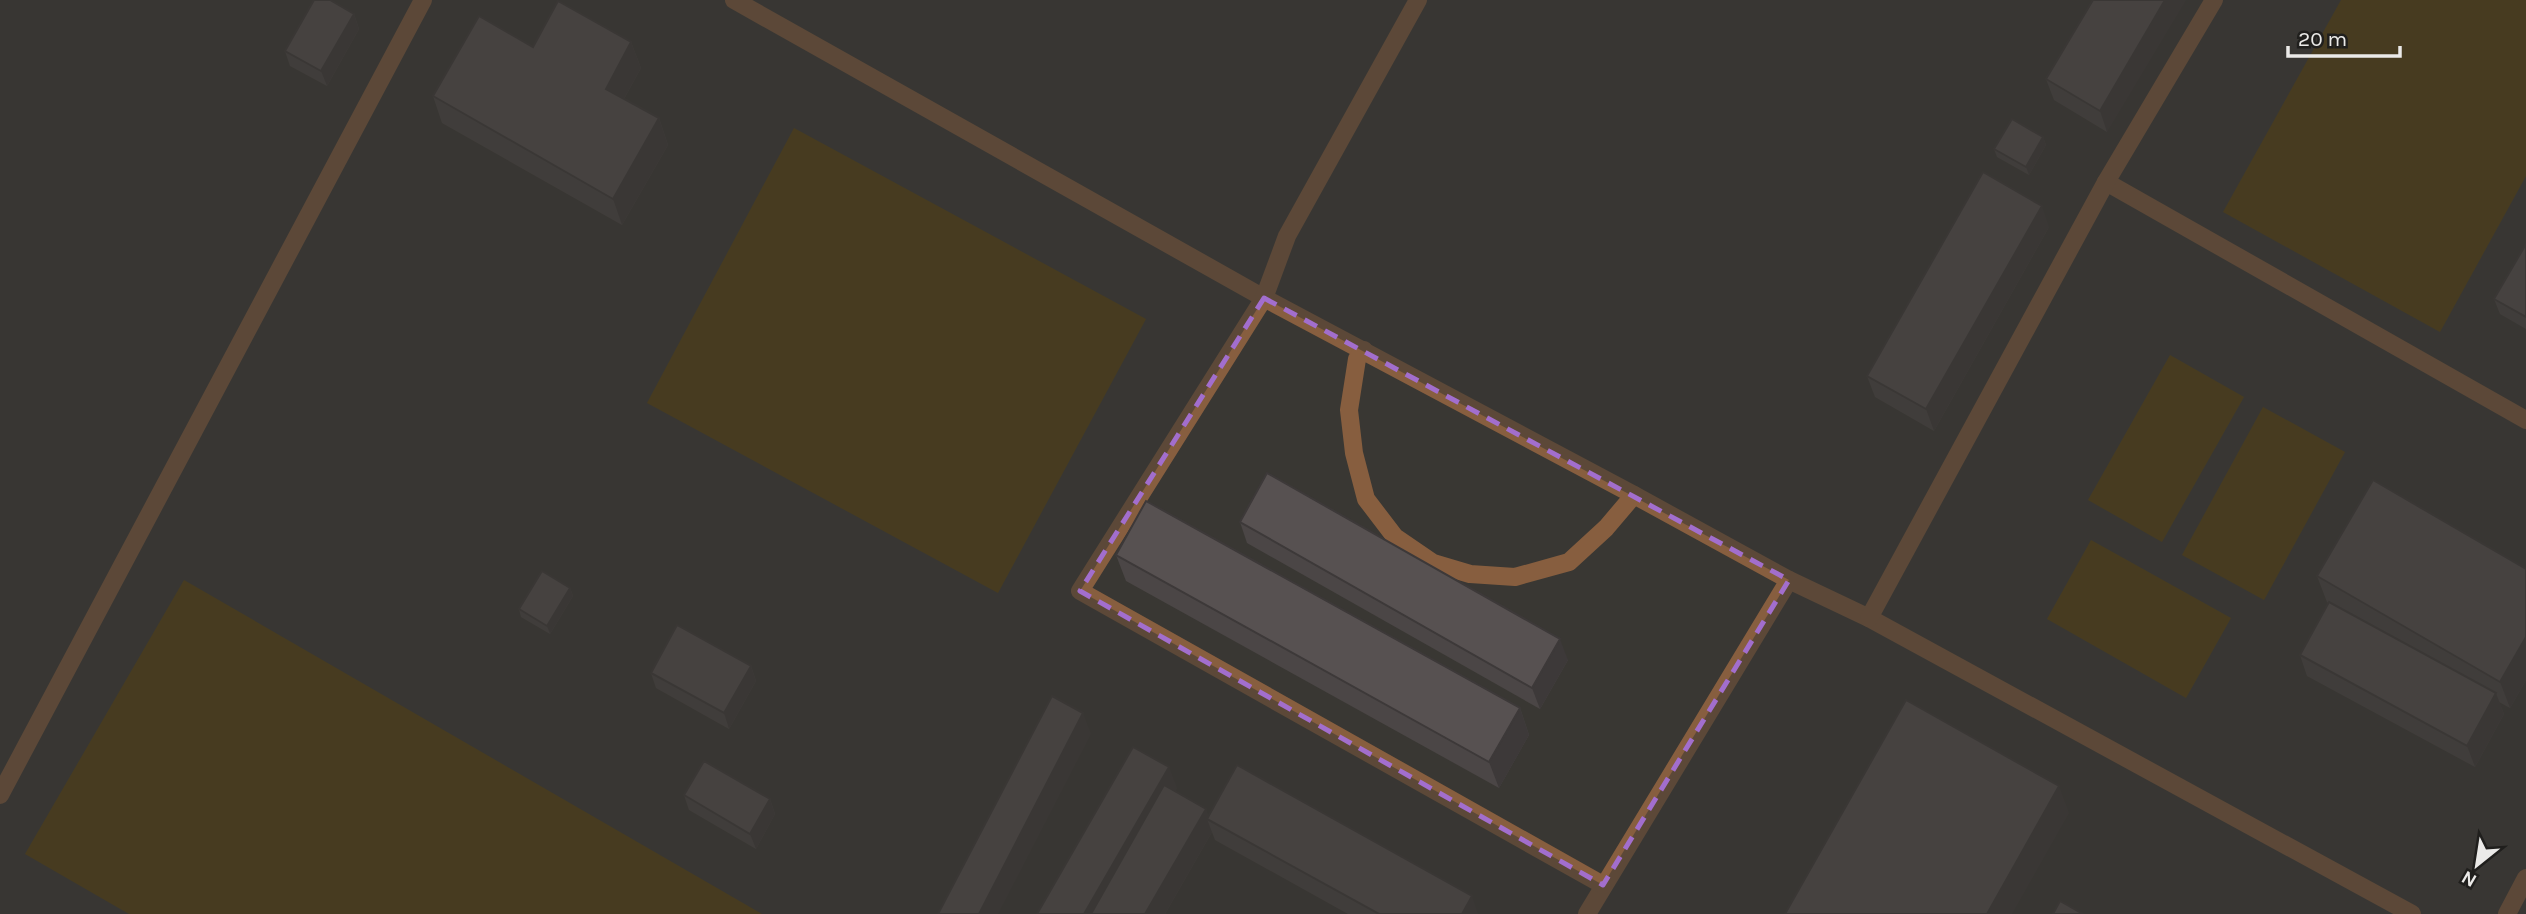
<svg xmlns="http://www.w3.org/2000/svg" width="2526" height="914" font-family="Karla,sans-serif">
<rect width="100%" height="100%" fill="#393733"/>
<g fill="#59420a">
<polygon points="2341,0 2526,0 2526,176 2440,332 2223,212"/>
<polygon points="794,128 1146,319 998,593 647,403"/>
<polygon points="2170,355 2244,397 2162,542 2088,500"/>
<polygon points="2263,407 2345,452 2264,600 2182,555"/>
<polygon points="2091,540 2231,618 2186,698 2047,619"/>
<polygon points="184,580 762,914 129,914 25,854"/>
</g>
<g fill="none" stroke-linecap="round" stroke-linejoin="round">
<g stroke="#875e3f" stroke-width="18">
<polyline points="734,0 1264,298 1634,495 1789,580 1587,914"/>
<polyline points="1418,0 1287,236 1264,298 1080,591 1603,885"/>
<polyline points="2106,182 2526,420"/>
<polyline points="1364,350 1357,359 1349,410 1354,453 1366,499 1395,537 1433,563 1470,574 1515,577 1569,562 1606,528 1634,495"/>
<polyline points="1789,580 1869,618 2412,914"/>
<polyline points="1869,618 2106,182 2214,0"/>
<polyline points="0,795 423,0"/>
<polyline points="2507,914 2526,878"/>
</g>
</g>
<g fill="#4b4646">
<polygon points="2093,0 2107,132 2054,100 2046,79"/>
<polygon points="354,14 359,29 327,86 290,66 285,51"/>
<polygon points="631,42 641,68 624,99 659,118 668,145 622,225 442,123 433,96 533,47"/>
<polygon points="2043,137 2046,145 2029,175 1997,157 1994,149"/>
<polygon points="2049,227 1934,431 1875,397 1867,376"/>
<polygon points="2526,244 2526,329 2500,314 2494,299"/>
<polygon points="1240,522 1568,660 1540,709 1247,543"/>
<polygon points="1116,555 1520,708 1529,735 1499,788 1126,581"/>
<polygon points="2526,569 2526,680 2510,708 2499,702 2504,714 2475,767 2307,676 2300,655 2328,603 2327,602 2317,576"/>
<polygon points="570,588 573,596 550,634 521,617 519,609"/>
<polygon points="751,666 756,681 729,729 656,688 651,673"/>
<polygon points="1177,788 1175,791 1208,817 1478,914 1348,914 1215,840 1212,832 1165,914 1037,914"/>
<polygon points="684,795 770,799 775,814 756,849 689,810"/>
</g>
<g fill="#3d3939">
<polygon points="2165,0 2186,0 2107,132 2100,111"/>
<polygon points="354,14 359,29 327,86 321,71"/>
<polygon points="631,42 641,68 615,115 606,89"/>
<polygon points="659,118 668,145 622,225 613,199"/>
<polygon points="2043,137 2046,145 2029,175 2026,167"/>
<polygon points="2042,206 2049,227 1934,431 1926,409"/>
<polygon points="570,588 573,596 550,634 547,626"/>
<polygon points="2526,637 2526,680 2510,708 2500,682"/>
<polygon points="1560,639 1568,660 1540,709 1532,688"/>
<polygon points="751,666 756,681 729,729 724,713"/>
<polygon points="2496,693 2504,714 2475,767 2467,746"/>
<polygon points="1520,708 1529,735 1499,788 1489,762"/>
<polygon points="1083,713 1091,734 998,914 979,914"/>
<polygon points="1169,767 1177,788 1104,914 1084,914"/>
<polygon points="2059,786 2069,813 2012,914 1987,914"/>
<polygon points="770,799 775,814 756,849 750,834"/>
<polygon points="1206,809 1210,820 1207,819 1212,832 1165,914 1145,914"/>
<polygon points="1472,896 1478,914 1462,914"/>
</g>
<g fill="#575151" stroke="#3d3939" stroke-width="2">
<polygon points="314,0 330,0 354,14 321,71 285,51"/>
<polygon points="2093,0 2165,0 2100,111 2046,79"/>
<polygon points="558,1 631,42 606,89 659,118 613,199 433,96 479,16 533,47"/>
<polygon points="2012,119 2043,137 2026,167 1994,149"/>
<polygon points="1983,172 2042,206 1926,409 1867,376"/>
<polygon points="2526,244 2526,317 2494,299"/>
<polygon points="1267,473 1560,639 1532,688 1240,522"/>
<polygon points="2373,480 2526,569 2526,637 2500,682 2317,576"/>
<polygon points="1146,501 1520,708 1489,762 1116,555"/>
<polygon points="542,571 570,588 547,626 519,609"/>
<polygon points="2329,602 2496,693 2467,746 2300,655"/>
<polygon points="677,625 751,666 724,713 651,673"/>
<polygon points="1052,696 1083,713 979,914 938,914"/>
<polygon points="1906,700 2059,786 1987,914 1785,914"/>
<polygon points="1133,747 1169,767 1084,914 1037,914"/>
<polygon points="704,761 770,799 750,834 684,795"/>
<polygon points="1237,765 1472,896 1462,914 1379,914 1207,819"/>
<polygon points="1164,785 1206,809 1145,914 1091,914"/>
<polygon points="2060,901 2083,914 2053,914"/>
</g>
<path d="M0 0H2526V914H0ZM1264,298L1789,580L1603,885L1080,591Z" fill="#393733" fill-opacity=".55" fill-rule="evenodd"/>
<path fill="none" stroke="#a26ecd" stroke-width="5" stroke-dasharray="14 9" stroke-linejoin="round" d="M1264,298L1789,580L1603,885L1080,591Z"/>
<g transform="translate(2477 865) rotate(210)" stroke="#201f1d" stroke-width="5" paint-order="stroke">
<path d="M0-5L12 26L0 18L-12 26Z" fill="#ebeae8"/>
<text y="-10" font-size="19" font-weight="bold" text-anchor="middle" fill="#ebeae8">N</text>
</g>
<path d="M2288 46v10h112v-10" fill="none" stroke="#ebeae8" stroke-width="3.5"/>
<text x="2298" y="46" font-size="21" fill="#ebeae8" stroke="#201f1d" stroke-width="5" paint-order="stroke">20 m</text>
</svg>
